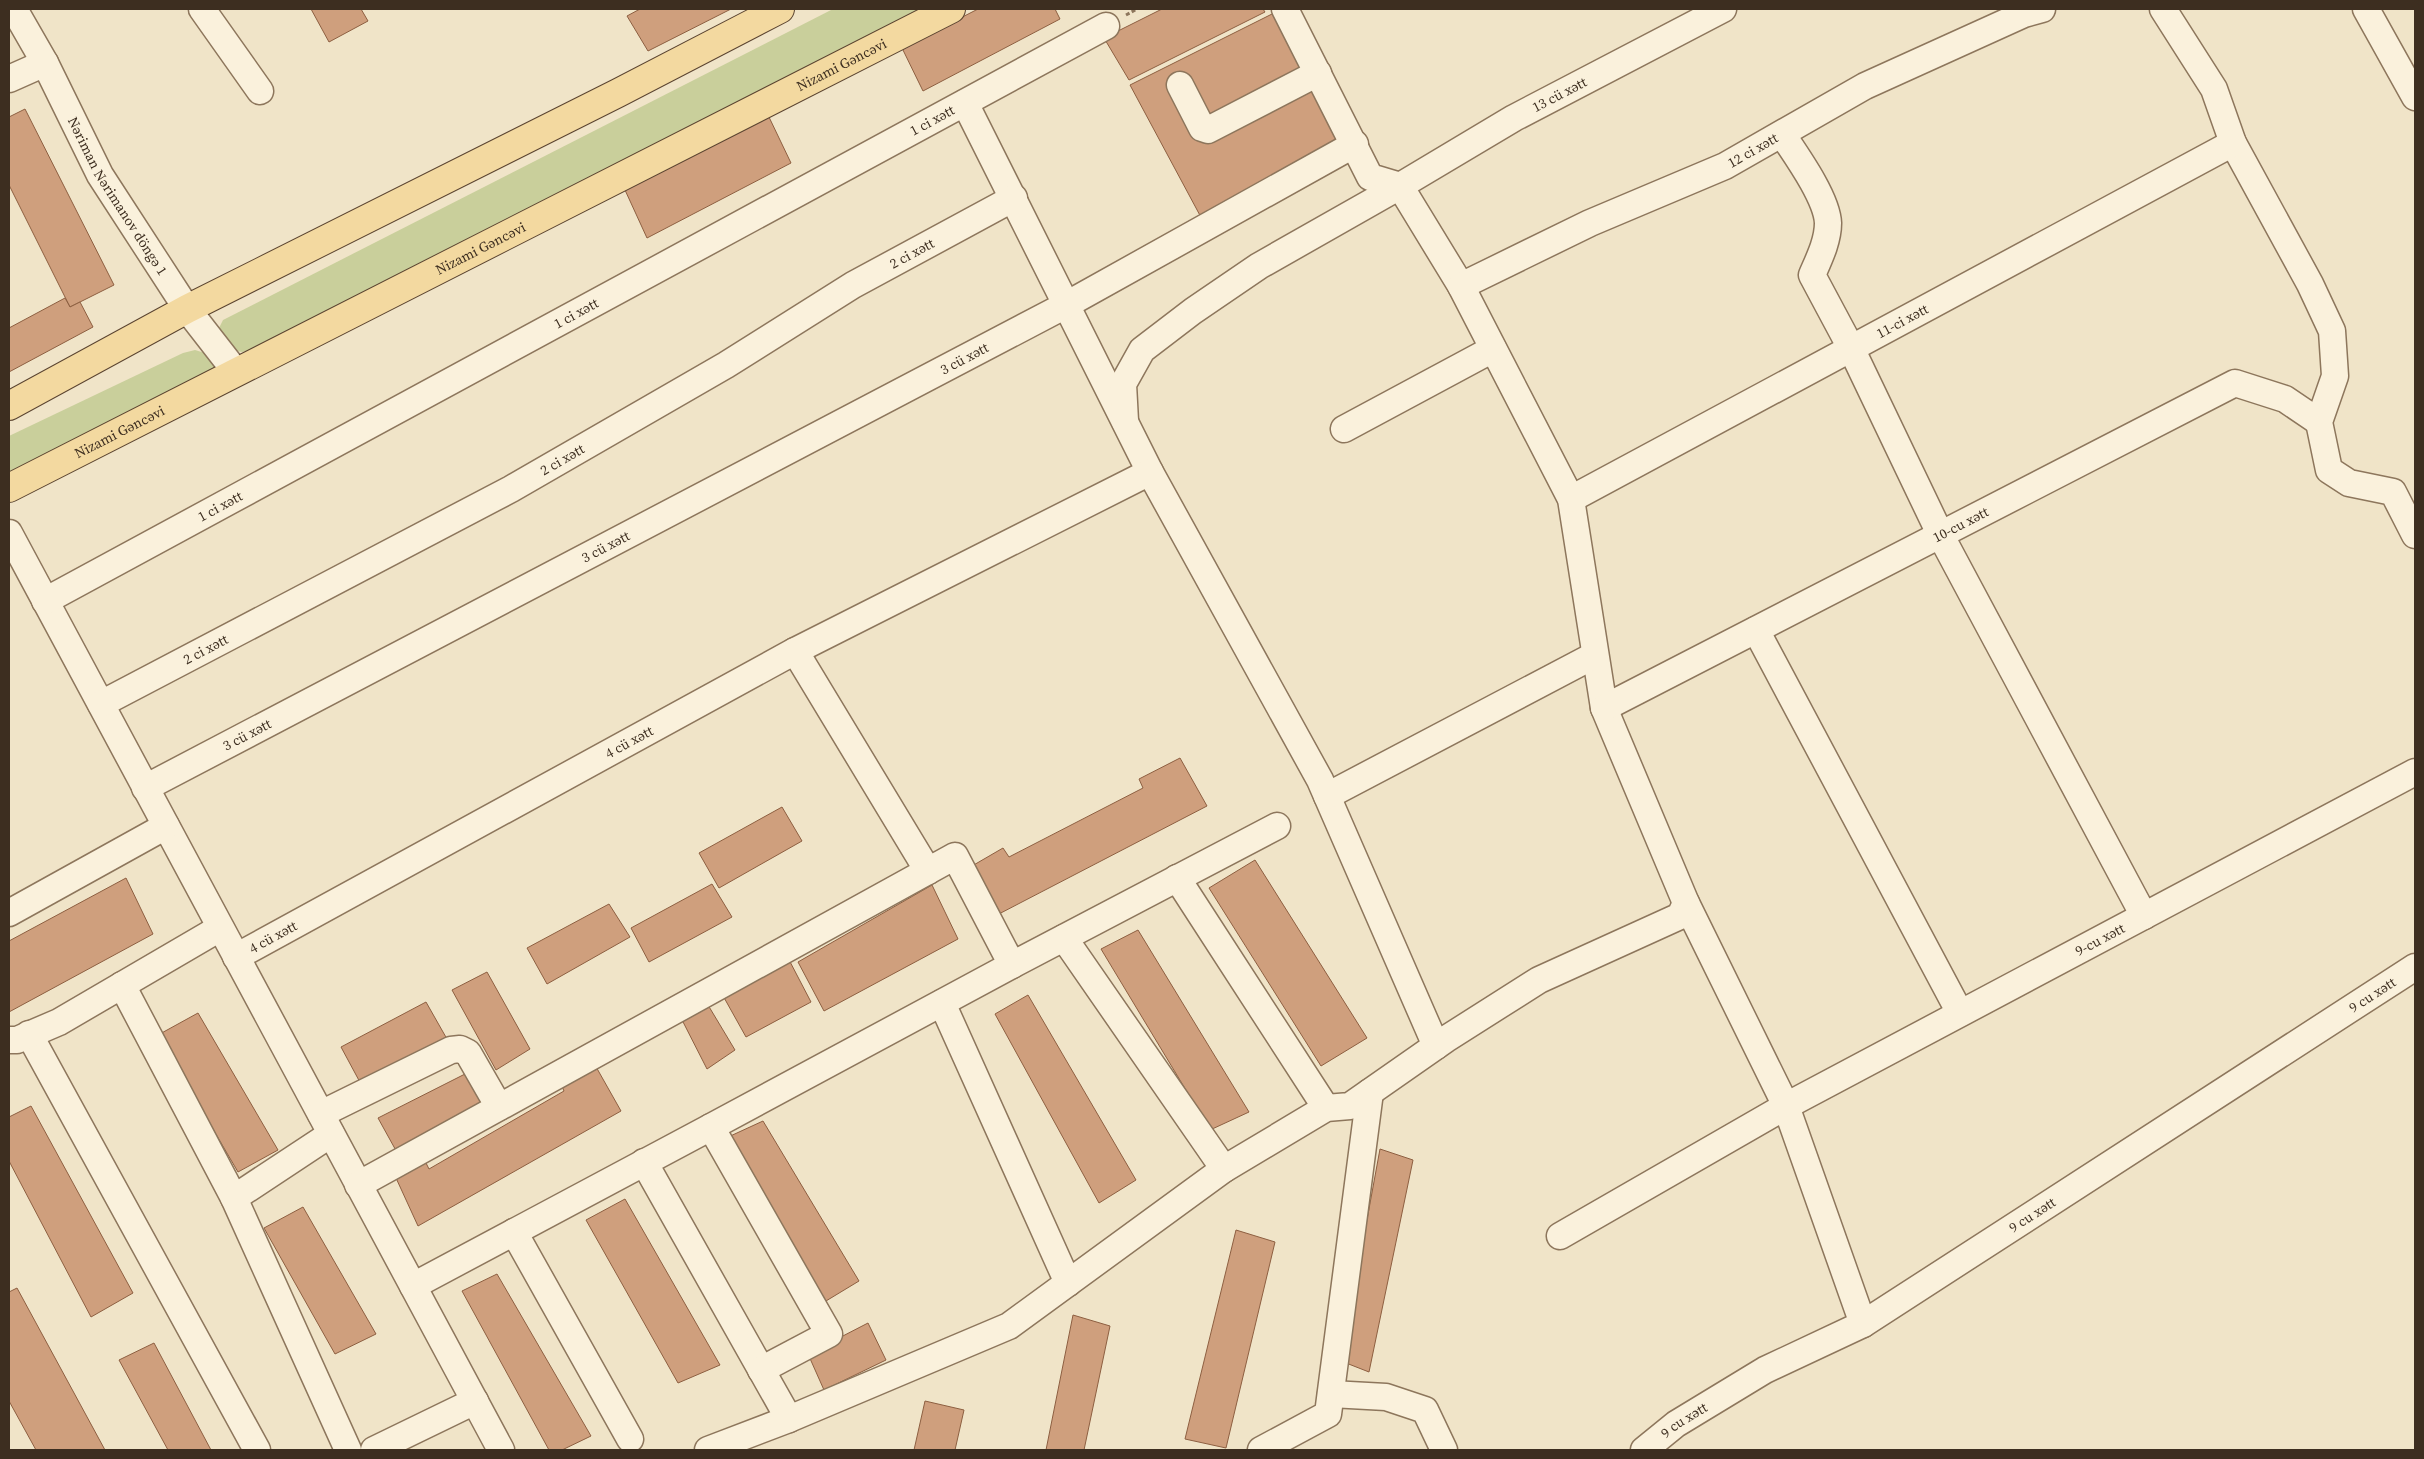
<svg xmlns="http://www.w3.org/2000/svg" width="2424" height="1459" font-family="'Source Serif 4',serif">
<rect width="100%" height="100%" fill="#f0e4c8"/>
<g fill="#c9cf9b">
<polygon points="833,9 922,9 253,350 242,352 231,350 218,330 223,320"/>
<polygon points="195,350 208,354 214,365 214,372 9,480 9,436 183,353"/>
</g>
<g fill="#cf9f7d" stroke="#8d5f41">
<polygon points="311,9 361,9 368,21 329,42"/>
<polygon points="640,9 731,9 648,51 627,16"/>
<polygon points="978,9 1055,9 1060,19 923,91 902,48"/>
<polygon points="1162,9 1263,9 1265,12 1129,80 1104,38"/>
<polygon points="1274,13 1346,142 1203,221 1130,85"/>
<polygon points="25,109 114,285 70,307 9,185 9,117"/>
<polygon points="768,115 791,163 647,238 625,190"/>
<polygon points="65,298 70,307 80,302 93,327 9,372 9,328"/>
<polygon points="1180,758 1207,806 995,916 972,866 1003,848 1009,857 1143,788 1139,779"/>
<polygon points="782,807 802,841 719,888 699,853"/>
<polygon points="1255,860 1367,1038 1321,1066 1209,888"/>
<polygon points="126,878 153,934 9,1012 9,941"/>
<polygon points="712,884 732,917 649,962 631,928"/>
<polygon points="932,885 958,939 824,1011 798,962"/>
<polygon points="609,904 630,937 547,984 527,948"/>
<polygon points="1138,930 1249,1112 1210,1130 1101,949"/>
<polygon points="787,956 811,1002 746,1037 722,994"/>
<polygon points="487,972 530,1049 496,1070 452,990"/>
<polygon points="1028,995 1136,1180 1099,1203 995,1014"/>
<polygon points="705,1000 735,1050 707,1069 679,1014"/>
<polygon points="426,1002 447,1039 362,1086 341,1047"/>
<polygon points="198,1013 278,1150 238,1172 158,1035"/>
<polygon points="595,1065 621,1111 418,1226 396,1178 425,1161 429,1169 564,1091 560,1082"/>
<polygon points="465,1074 485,1109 399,1156 378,1118"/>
<polygon points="31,1106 133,1293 91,1317 9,1161 9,1117"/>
<polygon points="763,1121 859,1281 821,1304 726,1138"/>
<polygon points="1380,1149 1413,1160 1369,1372 1341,1361"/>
<polygon points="625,1199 720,1365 678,1383 586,1220"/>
<polygon points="303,1207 376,1334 335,1354 264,1228"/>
<polygon points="1236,1230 1275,1242 1226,1448 1185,1439"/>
<polygon points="497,1274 591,1436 562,1450 549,1450 462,1291"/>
<polygon points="17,1288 105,1450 36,1450 9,1401 9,1292"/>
<polygon points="1073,1315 1110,1326 1084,1450 1046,1450"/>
<polygon points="868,1323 886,1360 824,1390 808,1354"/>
<polygon points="154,1343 211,1450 168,1450 119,1360"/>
<polygon points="925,1401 964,1410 955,1450 914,1450"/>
</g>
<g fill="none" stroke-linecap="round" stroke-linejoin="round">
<defs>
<g id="minor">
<path id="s1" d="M14,9L45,63L100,175L187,309L236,372"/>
<polyline points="202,9 260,91"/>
<polyline points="1285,9 1370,177 1400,186 1461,286 1571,499 1604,708 1686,903 1786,1106 1863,1324"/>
<polyline points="2163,9 2214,89 2233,143 2310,284 2332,331 2335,376 2319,422 2329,470 2349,483 2393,492 2415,535"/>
<polyline points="2366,9 2415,97"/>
<polyline points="9,79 45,63"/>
<polyline points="1180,85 1202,128 1208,130 1318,73"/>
<polyline points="965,103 1150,472"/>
<path d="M1782,134C1796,155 1827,198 1828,223C1828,241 1819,259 1812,275L1851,348L1941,536L2144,916"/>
<path id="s2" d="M1461,286L1590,223L1725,166L1865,86L2024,14L2042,9"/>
<path id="s3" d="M1125,421L1123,384L1142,350L1193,311L1259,266L1400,186L1514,118L1723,9"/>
<polyline points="1344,429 1493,349"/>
<path id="s4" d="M1571,499L2233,143"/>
<polyline points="9,533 501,1450"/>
<path id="s5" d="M45,601L1106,26"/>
<polyline points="1756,630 1960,1013"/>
<polyline points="795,651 1150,472 1320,780 1436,1046"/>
<path id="s6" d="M101,704L511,489L726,365L853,285L1014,198"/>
<path id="s7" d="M1604,708L2235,383L2285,399L2319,422"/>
<path id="s8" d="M145,788L1066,305L1355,144"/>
<polyline points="1327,796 1595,655"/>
<polyline points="1177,878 1326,1108"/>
<polyline points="9,913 166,826"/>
<polyline points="1064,938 1224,1169"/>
<path id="s9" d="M236,957L795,651L928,871"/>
<polyline points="1012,965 1277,826"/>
<polyline points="122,985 234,1198 348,1450"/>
<polyline points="942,1003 1068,1283"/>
<polyline points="29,1034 257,1450"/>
<polyline points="9,1040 17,1040 59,1022 220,928"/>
<polyline points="321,1114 451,1050 460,1049 468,1053 499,1107"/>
<polyline points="644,1162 789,1419"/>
<polyline points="358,1185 955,856 1012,965 711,1127"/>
<polyline points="234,1198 331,1134"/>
<polyline points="514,1232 630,1439"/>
<path id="s10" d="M1560,1236L1786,1106L2415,772"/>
<polyline points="413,1286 711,1127 829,1334 761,1370"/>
<polyline points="1331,1394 1386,1397 1425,1410 1444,1450"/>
<polyline points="374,1450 475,1401"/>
<polyline points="708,1450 789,1419 1009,1326 1224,1169 1326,1108 1350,1106 1446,1039 1539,980 1680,916 1686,903"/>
<polyline points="1261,1450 1328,1414 1370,1092"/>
<path id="s11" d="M1644,1450L1676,1424L1765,1370L1863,1324L2415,967"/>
</g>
<g id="major">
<polyline points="9,406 187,309 618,93 780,9"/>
<path id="s12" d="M9,488L951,9"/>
</g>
</defs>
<use href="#minor" stroke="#8d765c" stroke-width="29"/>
<use href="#major" stroke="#5b4430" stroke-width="30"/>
<polyline stroke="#8d765c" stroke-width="3" stroke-dasharray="4 2.5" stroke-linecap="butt" points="1126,15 1137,9"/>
<use href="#minor" stroke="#faf1dc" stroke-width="26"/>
<use href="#major" stroke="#f3d9a0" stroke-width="28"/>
</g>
<g text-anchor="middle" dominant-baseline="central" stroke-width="4" stroke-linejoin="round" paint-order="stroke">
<g font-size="14" fill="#3d2e20" stroke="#f7eed8">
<text stroke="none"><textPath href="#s12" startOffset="934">Nizami Gəncəvi</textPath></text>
<text stroke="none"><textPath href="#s3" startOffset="566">13 cü xətt</textPath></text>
<text stroke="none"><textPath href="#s5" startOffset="1009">1 ci xətt</textPath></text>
<text stroke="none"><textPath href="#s2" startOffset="322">12 ci xətt</textPath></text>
<text stroke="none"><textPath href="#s1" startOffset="214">Nəriman Nərimanov döngə 1</textPath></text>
<text stroke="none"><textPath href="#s12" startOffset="529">Nizami Gəncəvi</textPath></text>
<text stroke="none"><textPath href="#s6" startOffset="928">2 ci xətt</textPath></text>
<text stroke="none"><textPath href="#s5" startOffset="604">1 ci xətt</textPath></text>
<text stroke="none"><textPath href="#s4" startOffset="376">11-ci xətt</textPath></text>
<text stroke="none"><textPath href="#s8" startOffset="925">3 cü xətt</textPath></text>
<text stroke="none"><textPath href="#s12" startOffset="124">Nizami Gəncəvi</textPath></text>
<text stroke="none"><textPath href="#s6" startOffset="522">2 ci xətt</textPath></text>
<text stroke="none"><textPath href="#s5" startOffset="199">1 ci xətt</textPath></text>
<text stroke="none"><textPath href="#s7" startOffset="401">10-cu xətt</textPath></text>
<text stroke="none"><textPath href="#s8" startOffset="520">3 cü xətt</textPath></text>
<text stroke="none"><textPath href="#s6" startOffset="118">2 ci xətt</textPath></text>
<text stroke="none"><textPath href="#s8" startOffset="115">3 cü xətt</textPath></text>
<text stroke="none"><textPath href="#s9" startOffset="448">4 cü xətt</textPath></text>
<text stroke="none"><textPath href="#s9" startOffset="42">4 cü xətt</textPath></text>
<text stroke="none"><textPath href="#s10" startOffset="616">9-cu xətt</textPath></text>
<text stroke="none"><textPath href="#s11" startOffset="860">9 cu xətt</textPath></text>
<text stroke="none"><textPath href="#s11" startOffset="455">9 cu xətt</textPath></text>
<text stroke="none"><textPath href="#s11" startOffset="50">9 cu xətt</textPath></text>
</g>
</g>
<rect width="2424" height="1459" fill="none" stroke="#3d2e20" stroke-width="20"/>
</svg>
